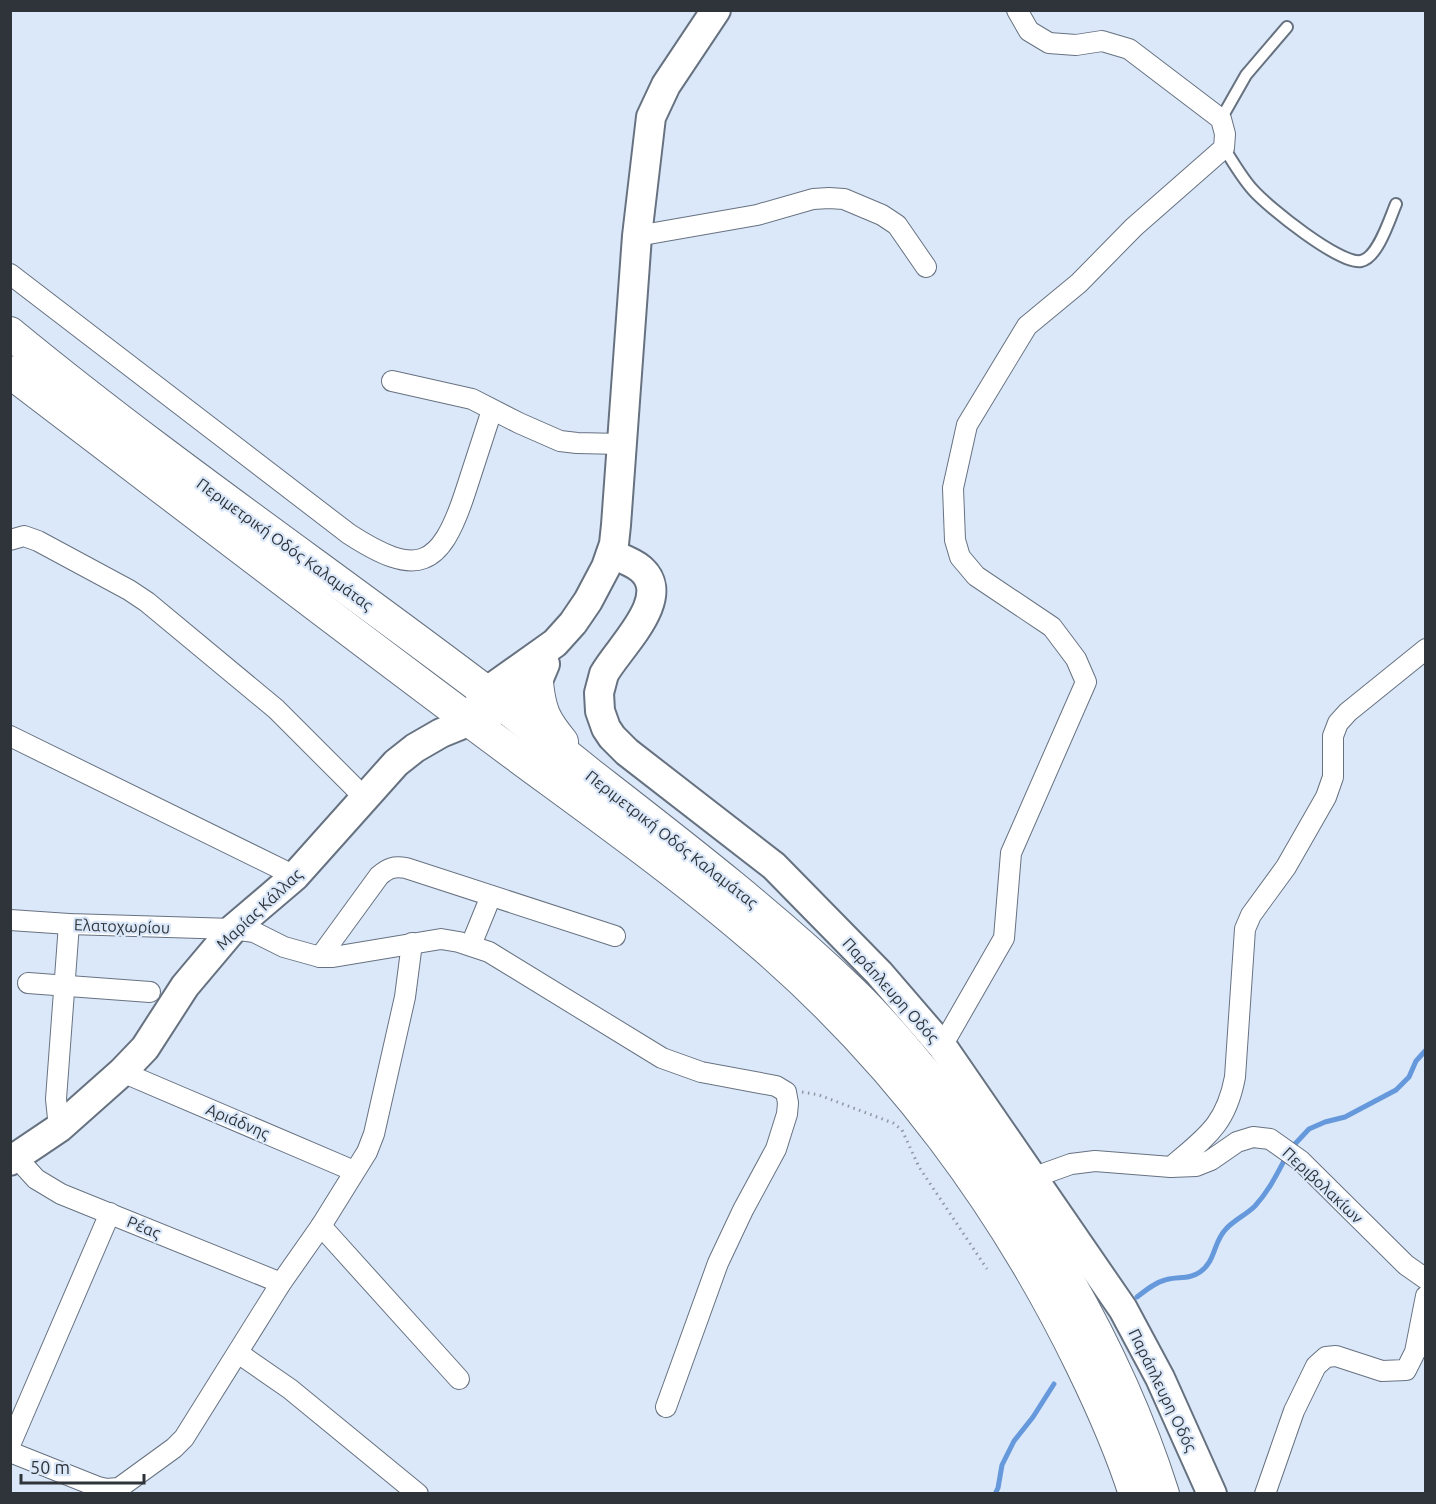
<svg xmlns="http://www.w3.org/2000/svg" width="1436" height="1504" font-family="Ubuntu,sans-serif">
<rect width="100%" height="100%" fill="#dbe8f9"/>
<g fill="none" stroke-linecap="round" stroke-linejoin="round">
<g stroke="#6699dc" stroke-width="5">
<polyline points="1294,1145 1309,1129 1325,1122 1345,1117 1396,1090 1409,1077 1416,1061 1426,1050"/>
<path d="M1137,1297C1146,1290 1154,1283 1165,1280C1177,1276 1189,1280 1200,1272C1216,1261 1213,1242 1226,1229C1234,1220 1246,1215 1255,1206C1268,1192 1276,1176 1285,1159"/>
<polyline points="995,1494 998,1488 1002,1465 1014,1441 1033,1417 1054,1384"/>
</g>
<defs>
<g id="lane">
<polyline points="1221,119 1246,75 1287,27"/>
<path d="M1224,148C1233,162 1242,178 1253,190C1268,207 1340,265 1361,261C1378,258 1390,218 1396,204"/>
</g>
<g id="street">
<polyline points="637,236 757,215 813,199 829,198 844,199 882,215 897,225 926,267"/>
<path d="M10,274L349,534C417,578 440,569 465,493C474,466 483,438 492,410"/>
<polyline points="392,381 472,399 519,423 560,441 577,443 621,444"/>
<polyline points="10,540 24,536 38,541 129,590 147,602 276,709 364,797"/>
<polyline points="10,736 295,876"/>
<polyline points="10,920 69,924 233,929 254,932 284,947 320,957 333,957 441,939 459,942 489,952 662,1058 701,1072 776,1086 786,1092 788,1103 787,1114 776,1149 743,1210 718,1263 666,1407"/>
<polyline points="471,945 491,896"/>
<path d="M320,957L379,876C388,868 394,866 406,868L615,936"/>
<polyline points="28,983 150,992"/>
<polyline points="942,1046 1004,938 1011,853 1086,682 1076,659 1052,627 976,576 960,557 955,540 953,488 967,425 1027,326 1079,283 1134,227 1224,148 1225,134 1221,119 1129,49 1102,41 1076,45 1049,43 1029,31 1017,10"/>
<polyline points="122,1072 354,1171"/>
<polyline points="59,1128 56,1099 69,924"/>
<polyline points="16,1157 36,1179 61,1194 281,1283"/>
<path d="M1171,1167C1206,1137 1226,1125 1235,1077L1245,929L1251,915L1286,867L1326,797L1333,777V736L1338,723L1348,712L1426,649"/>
<polyline points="1032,1178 1071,1164 1095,1161 1171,1167 1196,1166 1211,1160 1237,1142 1253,1137 1270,1139 1301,1161 1406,1265 1426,1279"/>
<polyline points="321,1226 459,1379"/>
<polyline points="238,1353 290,1389 418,1494"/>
<polyline points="10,1445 110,1213"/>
<polyline points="10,1452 98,1487 106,1489 119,1488 174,1448 184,1438 281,1283 321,1226 367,1152 374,1134 405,997 412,943"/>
<polyline points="1265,1494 1294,1411 1316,1366 1326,1357 1336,1356 1382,1371 1406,1370 1415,1352 1426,1296"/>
</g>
<g id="secondary">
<path d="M611,554C621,558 633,562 641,569C674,598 619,647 604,674L599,693L600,711L606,728L612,737L627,752L774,866L879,973L942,1046L1123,1309L1160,1378L1212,1494"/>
<polyline points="469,720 486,692 555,643 573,623 588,601 606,567 614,544 616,525 637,236 651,117 666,85 716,10"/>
<polyline points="10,1161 59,1128 122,1072 145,1048 185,986 233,929 295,876 396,763 415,748 441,733 505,707 537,683 545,664"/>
</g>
<g id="primary">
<path d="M10,333C163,459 327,571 485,691C520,718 555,746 590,774C680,844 770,913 853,993C891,1030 924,1071 956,1113C1044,1228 1119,1355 1163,1494"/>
<path d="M10,372C164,489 316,606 470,721C567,794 668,863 760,943C896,1060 1004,1205 1082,1366C1102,1407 1121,1450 1135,1494"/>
<path d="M537,683C540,711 544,720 562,742"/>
</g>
</defs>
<use href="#lane" stroke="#677281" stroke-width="14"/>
<use href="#street" stroke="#677281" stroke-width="22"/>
<use href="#secondary" stroke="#677281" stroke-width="32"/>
<use href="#primary" stroke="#677281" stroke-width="34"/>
<polyline stroke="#8f98a4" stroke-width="3" stroke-dasharray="1.5 4.5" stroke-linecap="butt" points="802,1092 819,1095 893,1123 902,1130 919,1167 987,1269"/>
<use href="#lane" stroke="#fff" stroke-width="10"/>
<use href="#street" stroke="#fff" stroke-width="20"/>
<use href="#secondary" stroke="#fff" stroke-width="28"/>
<use href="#primary" stroke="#fff" stroke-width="32"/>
</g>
<g text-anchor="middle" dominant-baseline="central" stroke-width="4.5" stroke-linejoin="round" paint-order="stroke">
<g font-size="16" fill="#2f343a" stroke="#dbe8f9">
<text transform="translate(285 544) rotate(36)">Περιμετρική Οδός Καλαμάτας</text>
<text transform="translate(672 839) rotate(38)">Περιμετρική Οδός Καλαμάτας</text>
<text transform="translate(259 909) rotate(-43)">Μαρίας Κάλλας</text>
<text transform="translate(122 926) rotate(2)">Ελατοχωρίου</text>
<text transform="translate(891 990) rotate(48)">Παράπλευρη Οδός</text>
<text transform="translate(238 1121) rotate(23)">Αριάδνης</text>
<text transform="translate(1323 1185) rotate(43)">Περιβολακίων</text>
<text transform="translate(144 1227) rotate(22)">Ρέας</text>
<text transform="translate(1163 1390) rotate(64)">Παράπλευρη Οδός</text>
</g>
</g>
<rect width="1436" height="1504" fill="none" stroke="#2f343a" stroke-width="24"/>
<path d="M21 1474v9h123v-9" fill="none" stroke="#2f343a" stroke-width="3"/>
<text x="30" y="1474" font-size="18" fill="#2f343a" stroke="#dbe8f9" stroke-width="4.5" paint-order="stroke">50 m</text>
</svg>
